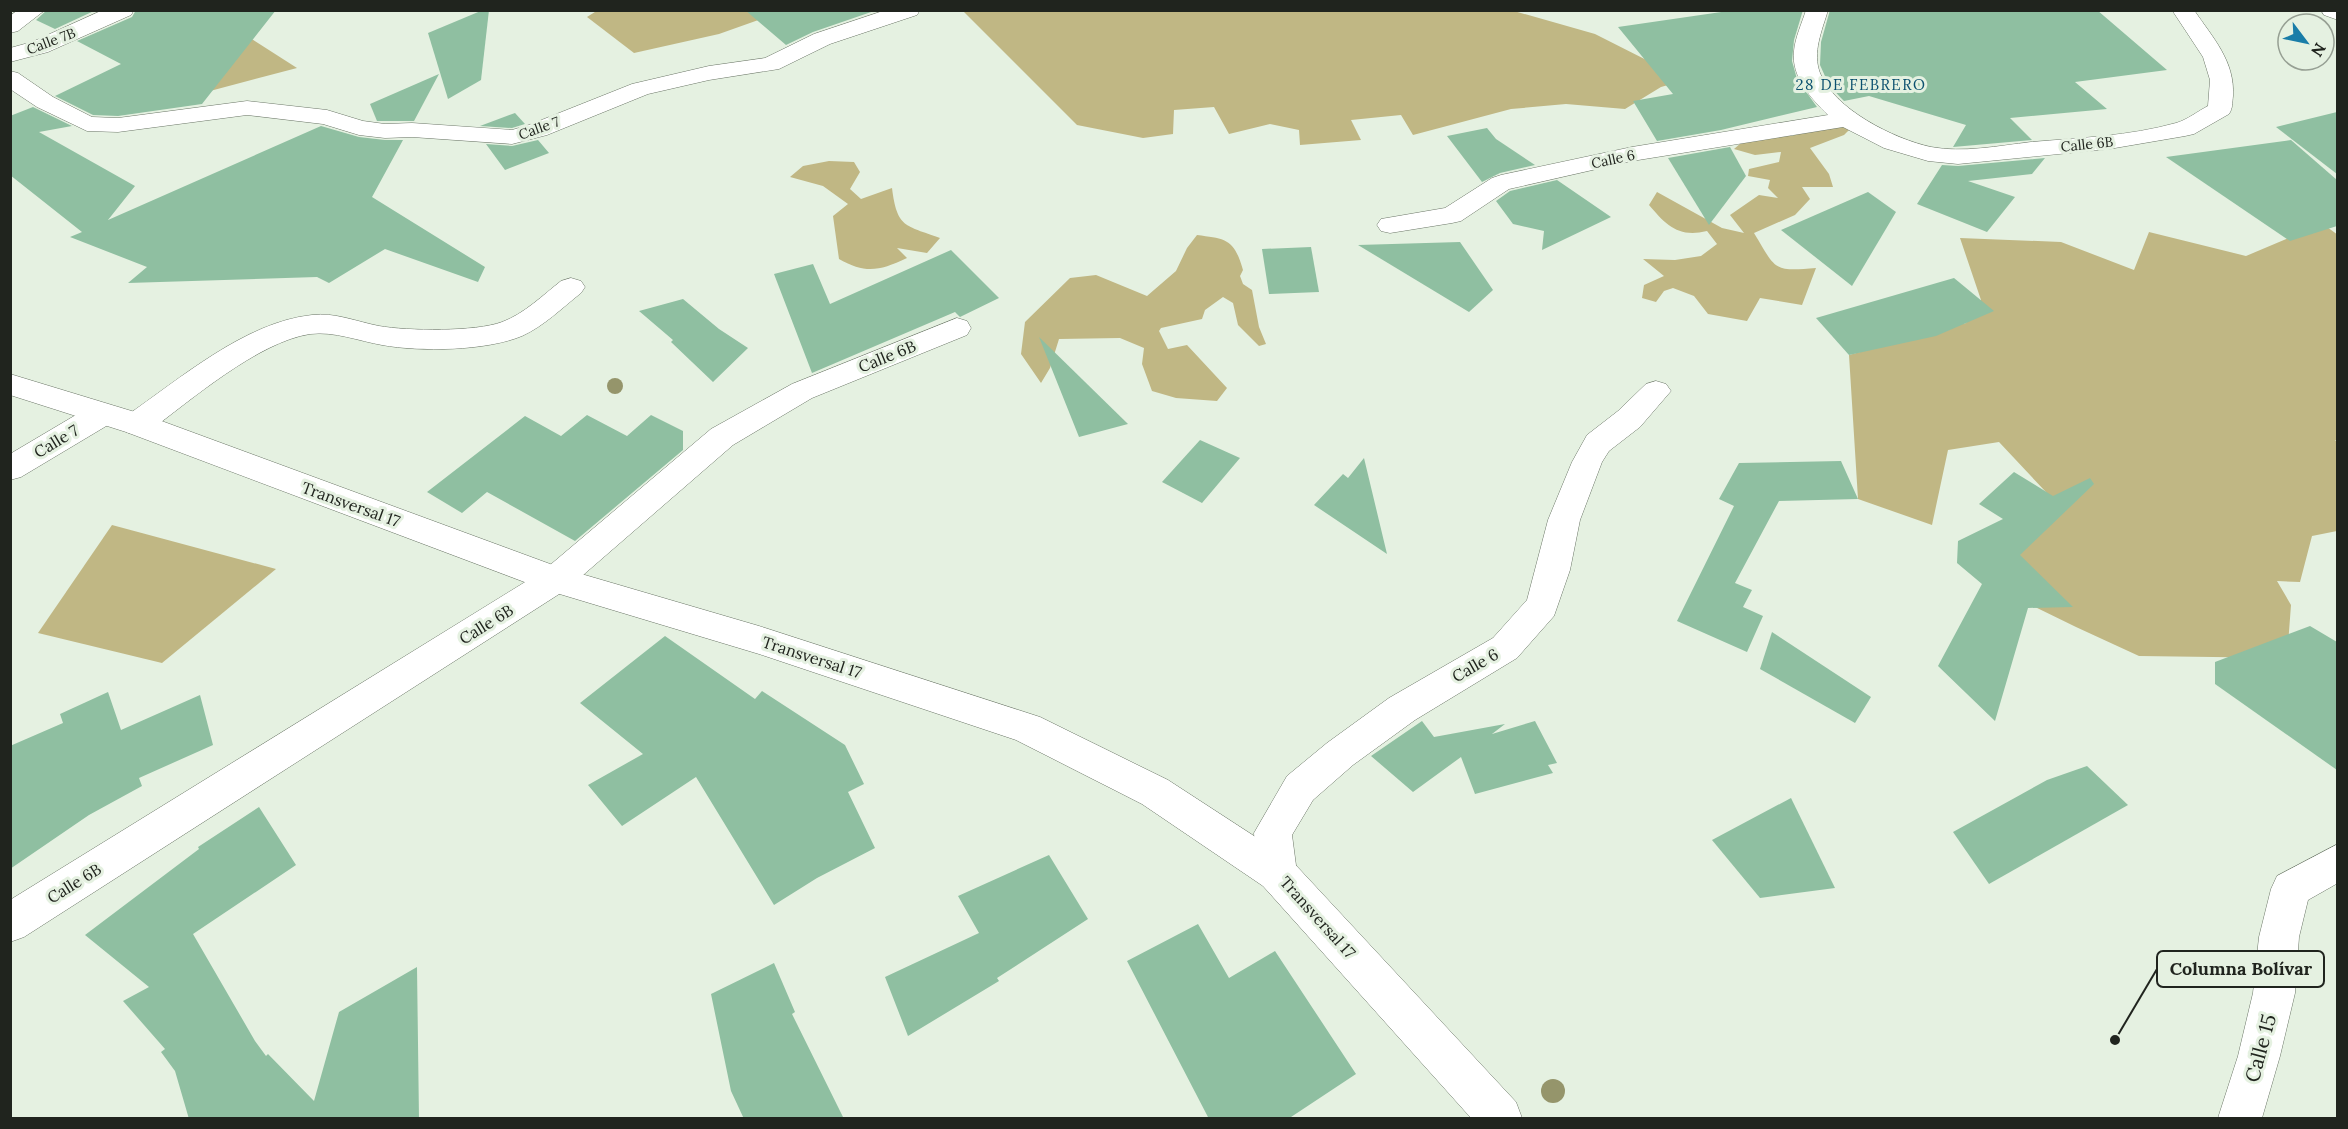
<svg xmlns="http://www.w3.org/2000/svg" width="2348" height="1129" font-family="Lora,serif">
<rect width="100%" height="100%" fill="#e5f1e1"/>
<g fill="#c0b784">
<polygon points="598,10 784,11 719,34 634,53 587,17"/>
<polygon points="963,11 1514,11 1595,34 1686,80 1661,87 1625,109 1566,104 1511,109 1413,135 1401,115 1351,120 1361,140 1300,145 1299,130 1270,124 1229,134 1214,107 1174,110 1173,134 1143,138 1077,125"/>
<polygon points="216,16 297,68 210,91"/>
<path d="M1825,123L1854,125L1844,135L1810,148L1829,174L1833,187H1802L1810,199L1795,215L1754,233C1776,269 1772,272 1816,268L1802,305L1760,298L1747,321L1708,314L1694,296L1673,288L1664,291L1656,302L1642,298L1644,285L1664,276L1643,259L1675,260L1701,256L1717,244L1707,231C1678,238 1666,225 1649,205L1657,192L1722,228L1744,233L1730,215L1759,195L1778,198L1768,188L1770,180L1748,176L1749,169L1779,162L1781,152L1755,155L1734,149L1741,143L1771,131L1792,136Z"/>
<path d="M829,161L854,162L860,172L850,189L861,199L892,188C897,228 905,225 940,238L927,253L897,248L907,258C879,271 866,274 839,259L833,216L848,204L823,186L790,177L803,166Z"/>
<polygon points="2327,227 2338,235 2338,440 2335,440 2338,443 2337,531 2312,536 2300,582 2277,581 2291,605 2287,658 2139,656 2076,627 1992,586 2061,508 1999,442 1948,450 1932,525 1858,499 1849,355 1966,323 1981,300 1960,238 2061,242 2134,270 2149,232 2246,256 2310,229"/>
<path d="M1197,235C1227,239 1234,239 1243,270L1240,276L1243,284L1252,290L1259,327L1266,344L1259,346L1238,325L1233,303L1223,297L1205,310L1202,319L1161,328L1159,331L1168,349L1187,345L1227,388L1217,401L1176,398L1152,391L1142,364L1144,348L1120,338L1059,339L1050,368L1041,383L1021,354L1025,322L1070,278L1096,275L1147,296L1176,271L1187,248Z"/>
<polygon points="112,525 276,569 162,663 38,633"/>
</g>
<g fill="#8fbfa1">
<polygon points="47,10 96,10 55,29 36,20"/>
<polygon points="136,10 276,10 202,104 118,116 93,115 55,96 121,64 77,41 132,17"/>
<polygon points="483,10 489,10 481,80 448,99 428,33"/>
<polygon points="745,10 877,10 813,32 786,45"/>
<polygon points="1735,10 1803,10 1794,40 1792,61 1797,79 1817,107 1721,130 1657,141 1633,101 1673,94 1618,27"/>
<polygon points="1830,10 2097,10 2167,70 2075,82 2107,109 2010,118 2032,140 1953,147 1966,125 1869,96 1844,101 1840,97 1829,85 1820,65 1821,42"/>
<polygon points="439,74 414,121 377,121 370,104"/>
<polygon points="33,107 72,126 39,132 135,186 108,220 321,126 359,137 385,140 403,140 372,197 485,267 478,282 385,249 329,283 317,277 128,283 147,267 70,237 82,232 10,175 10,116"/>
<polygon points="2337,112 2337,174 2276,127"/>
<polygon points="515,113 525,124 512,128 480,126"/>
<polygon points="1487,128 1496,139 1535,165 1500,173 1482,182 1447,136"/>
<polygon points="538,140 549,153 505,170 486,144 512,146"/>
<polygon points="2291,140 2337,180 2337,226 2290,241 2166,157"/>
<polygon points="1730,147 1746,176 1709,225 1668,158"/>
<polygon points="2045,158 2032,174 1968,181 2015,197 1987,232 1917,204 1942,165 1958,166"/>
<polygon points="1557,180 1611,217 1542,250 1544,231 1513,224 1496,201 1510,191"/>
<polygon points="1868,192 1896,212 1852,286 1781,230"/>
<polygon points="1460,242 1493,290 1469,312 1358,245"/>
<polygon points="1311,247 1319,292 1269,294 1262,249"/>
<polygon points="951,250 999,298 960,317 955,312 812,373 774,274 813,264 830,304"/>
<polygon points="1954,278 1994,311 1936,336 1849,355 1816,318"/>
<polygon points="683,299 719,329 748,348 713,382 671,342 673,340 639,311"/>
<polygon points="1039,337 1128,424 1079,437"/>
<polygon points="587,415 627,436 651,415 683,431 683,450 575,541 487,492 462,513 427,492 525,416 561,436"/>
<polygon points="1200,440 1240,458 1202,503 1162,482"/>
<polygon points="1364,458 1387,554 1314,505 1343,474 1348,478"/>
<polygon points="1841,461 1858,499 1779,501 1735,583 1752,590 1743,607 1763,616 1747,652 1677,621 1734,506 1719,499 1739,463"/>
<polygon points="2014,472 2053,496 2090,478 2094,484 2020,555 2073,607 2028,608 1995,721 1938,666 1982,584 1957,563 1958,541 2003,519 1979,504"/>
<polygon points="2310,626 2337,642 2337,770 2215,684 2215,662"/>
<polygon points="1772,632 1871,697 1855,723 1760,669"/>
<polygon points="665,636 755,699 762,691 845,745 864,784 848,792 875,848 817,878 774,905 696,777 622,826 588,785 643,754 580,703"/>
<polygon points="108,692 121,730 200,695 213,745 139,778 142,786 89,815 10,869 10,746 63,723 60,714"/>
<polygon points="1422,721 1434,737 1505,724 1492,734 1535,721 1557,763 1548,765 1553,773 1475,794 1461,757 1413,792 1371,756"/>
<polygon points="2087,766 2128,805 1989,884 1953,832 2047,780"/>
<polygon points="1791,798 1835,888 1760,898 1712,840"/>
<polygon points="259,807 296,865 193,934 255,1041 266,1056 268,1054 314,1101 339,1012 417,967 419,1119 189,1119 175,1071 161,1052 165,1049 123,1001 149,987 85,935 199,849 198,847"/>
<polygon points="1049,855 1088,919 997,978 999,981 908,1036 885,977 979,933 958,896"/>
<polygon points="1198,924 1229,978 1275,951 1356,1074 1288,1119 1209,1119 1127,961"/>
<polygon points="774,963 795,1012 792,1014 844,1119 744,1119 731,1091 711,994"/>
</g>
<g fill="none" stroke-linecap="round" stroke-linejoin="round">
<defs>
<g id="minor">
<polygon points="18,10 45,10 18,31 10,33 10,16"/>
<polygon points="103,10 134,10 131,15 48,52 10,62 10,48 32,42"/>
<polygon points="886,10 920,10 917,15 830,44 779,69 709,80 648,94 547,135 512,144 412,137 385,138 359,135 323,124 247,115 118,132 87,131 37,107 10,89 10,71 18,73 53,97 92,117 118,118 247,101 327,110 363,121 385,124 412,123 512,130 529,125 632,84 709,66 765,58 814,34"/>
<path d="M1806,10H1828C1822,31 1812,52 1820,73C1834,109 1894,139 1931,147C1963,153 1998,146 2031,142C2079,138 2130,136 2176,123C2187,120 2198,111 2208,106L2210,80L2203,57L2172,10H2194C2213,38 2235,61 2233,96C2232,103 2233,108 2229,114L2194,134L2185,136L2109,149L1958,164L1928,161L1884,148L1843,127L1632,161L1509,189L1461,221L1452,223L1390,233L1381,231L1377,225L1381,219L1445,208L1492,178L1501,175L1632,147L1828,115C1811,98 1791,77 1794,51C1795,38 1802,23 1806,10Z"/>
<polygon points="2321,10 2338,10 2338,20 2324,15"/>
<path d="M571,278L581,281L585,287L581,293C562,308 544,326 522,336C486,351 420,352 382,345C359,341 334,331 310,334C258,342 191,400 148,432L137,435L126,432L122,424L126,416C180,379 245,322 312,315C334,312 358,322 379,326C407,331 476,332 502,322C524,314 543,295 561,281Z"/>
<polygon points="957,318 967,321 971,328 967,335 812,398 733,445 567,589 24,937 10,942 10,900 543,571 711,429 792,384"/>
<polygon points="1656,381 1666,384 1671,391 1640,427 1609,451 1602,462 1580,520 1570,570 1554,616 1517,658 1415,720 1353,765 1313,800 1292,835 1297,873 1291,886 1277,891 1263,886 1257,873 1254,833 1287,776 1327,743 1389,698 1493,638 1527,600 1548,520 1572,462 1587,435 1618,411 1646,384"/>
<polygon points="102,403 113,406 117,414 113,422 21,477 10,480 10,454 91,406"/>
</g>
<g id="major">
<polygon points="10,374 148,416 561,568 759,626 1040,717 1168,780 1291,860 1516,1102 1522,1118 1471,1118 1263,886 1142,804 1016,740 759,654 543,589 126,432 10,395"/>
<polygon points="2338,844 2338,883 2308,900 2299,937 2295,993 2280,1056 2262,1118 2218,1118 2238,1056 2253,993 2259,937 2271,889 2277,876"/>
</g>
</defs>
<use href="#minor" stroke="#6b7667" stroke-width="1"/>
<use href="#major" stroke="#6b7667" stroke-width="1"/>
<use href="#minor" fill="#fff" fill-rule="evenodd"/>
<use href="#major" fill="#fff" fill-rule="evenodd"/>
</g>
<g fill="#95956b">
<circle cx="615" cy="386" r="8"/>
<circle cx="1553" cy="1091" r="12"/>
</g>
<g text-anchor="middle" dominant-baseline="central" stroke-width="6" stroke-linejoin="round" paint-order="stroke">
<g font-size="14" fill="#20241e" stroke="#e5f1e1">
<text transform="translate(51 41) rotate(-21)">Calle 7B</text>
<text transform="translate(539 128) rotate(-20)">Calle 7</text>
<text transform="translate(2087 144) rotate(-6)">Calle 6B</text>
<text transform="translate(1613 159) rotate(-12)">Calle 6</text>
</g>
<g font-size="15" letter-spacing="1.5" fill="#0c516f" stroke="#e5f1e1">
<text x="1861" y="84">28 DE FEBRERO</text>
</g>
<g font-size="16" fill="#20241e" stroke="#e5f1e1">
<text transform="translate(887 356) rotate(-22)">Calle 6B</text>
<text transform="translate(56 441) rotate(-31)">Calle 7</text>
<text transform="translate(351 504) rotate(20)">Transversal 17</text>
<text transform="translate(486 624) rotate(-32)">Calle 6B</text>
<text transform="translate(812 657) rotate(18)">Transversal 17</text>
<text transform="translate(1475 665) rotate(-30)">Calle 6</text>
<text transform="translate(74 883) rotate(-32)">Calle 6B</text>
<text transform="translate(1318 917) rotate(48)">Transversal 17</text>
</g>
<g font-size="20" fill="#20241e" stroke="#e5f1e1">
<text transform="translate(2260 1048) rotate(-75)">Calle 15</text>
</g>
</g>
<path fill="none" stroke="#20241e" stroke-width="2" d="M2115 1040L2157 969"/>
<circle fill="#20241e" stroke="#e5f1e1" stroke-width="2" cx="2115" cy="1040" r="6"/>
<rect fill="#e5f1e1" stroke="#20241e" stroke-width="2" x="2157" y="951" width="167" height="36" rx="6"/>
<g font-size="18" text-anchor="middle" font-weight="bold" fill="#20241e">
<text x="2241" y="975">Columna Bolívar</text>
</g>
<rect width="2348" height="1129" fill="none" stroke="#20241e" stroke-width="24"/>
<g transform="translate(2306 42) rotate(122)"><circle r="28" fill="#e5f1e1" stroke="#969f93" stroke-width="1.5"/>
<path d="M0-4.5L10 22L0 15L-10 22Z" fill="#197da8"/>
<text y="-9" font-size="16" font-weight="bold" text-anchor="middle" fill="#20241e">N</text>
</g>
</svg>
